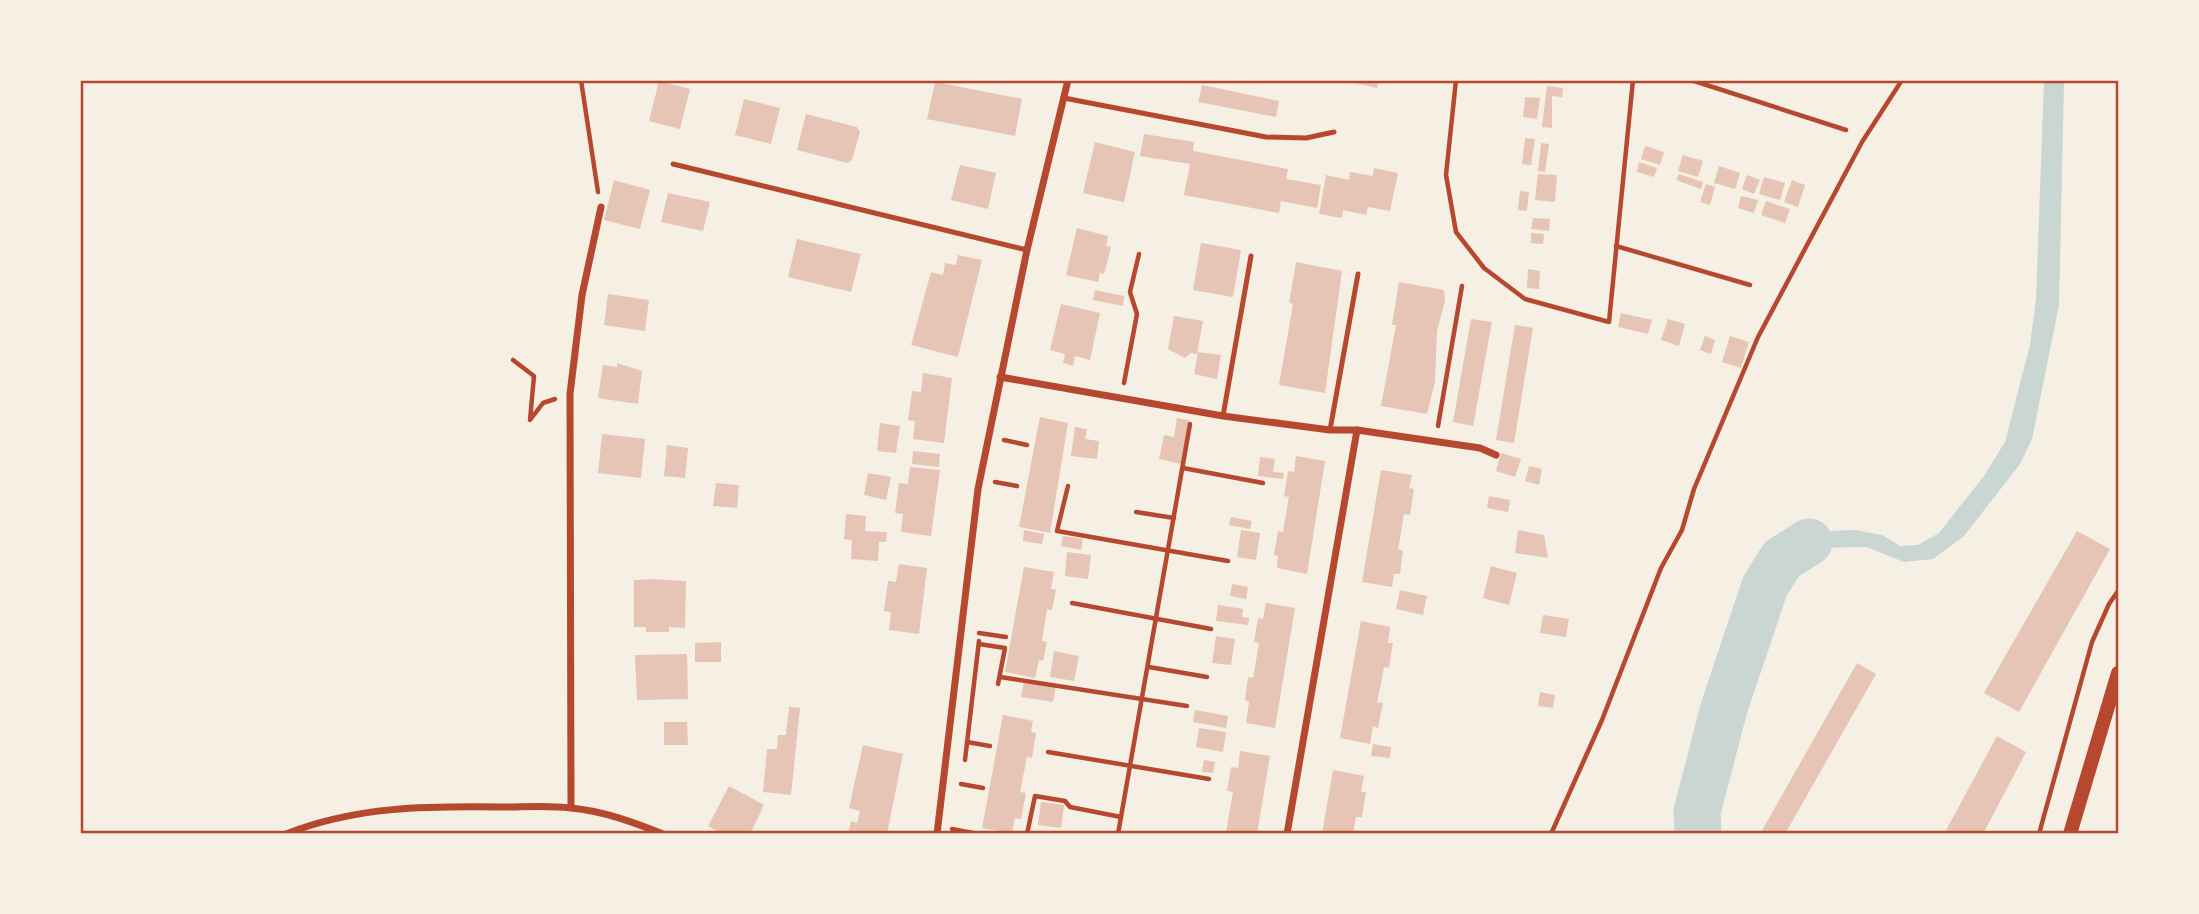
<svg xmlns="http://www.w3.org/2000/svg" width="2199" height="914" font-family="'Open Sans',sans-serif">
<rect width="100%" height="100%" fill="#f6efe4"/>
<path fill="#c9d6d2" d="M2044,81H2064L2059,305L2032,439L2020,464L1964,536L1933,559L1904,562L1867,547L1812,548L1786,565L1774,588L1726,741L1710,812L1709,833H1698C1697,807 1705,784 1711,759C1726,700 1748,644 1765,586L1761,582L1778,550L1805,532L1855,530L1882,535L1900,546L1918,545L1939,533L1984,476L2005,442L2030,345L2036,299Z"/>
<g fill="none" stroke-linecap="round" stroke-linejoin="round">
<polyline stroke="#c9d6d2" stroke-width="47" points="1698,834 1697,812 1724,708 1765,586 1782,559 1809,542"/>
</g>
<g fill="#e6c5b7">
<polygon points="1343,80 1378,80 1377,88"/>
<polygon points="659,81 690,89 680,129 649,121"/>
<polygon points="935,82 1022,99 1015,136 927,119"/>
<polygon points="1202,85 1279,101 1276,117 1198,102"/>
<polygon points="1547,86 1563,88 1562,97 1552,96 1552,128 1542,127"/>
<polygon points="1525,97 1540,98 1537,119 1523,117"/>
<polygon points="744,99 780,108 771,144 735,135"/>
<polygon points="806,114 857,127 860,132 852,160 848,163 797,150"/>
<polygon points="1144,134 1194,142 1193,151 1288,169 1286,179 1321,185 1317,208 1281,201 1279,213 1184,195 1190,164 1140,156"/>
<polygon points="1525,138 1535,139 1531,165 1522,164"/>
<polygon points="1095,142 1135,152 1124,202 1083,193"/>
<polygon points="1541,143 1549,144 1545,172 1538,171"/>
<polygon points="1645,146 1664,152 1660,165 1641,159"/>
<polygon points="1683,155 1703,161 1698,177 1678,171"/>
<polygon points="1639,162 1657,168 1654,177 1637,172"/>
<polygon points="960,165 996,173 988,209 951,200"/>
<polygon points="1719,166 1740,173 1735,189 1714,183"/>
<polygon points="1374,168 1398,173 1390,211 1368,207 1366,215 1343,210 1342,218 1319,214 1326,175 1349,180 1350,172 1373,176"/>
<polygon points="1538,174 1557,175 1555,202 1535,200"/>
<polygon points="1679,174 1703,182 1701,189 1676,180"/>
<polygon points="1747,175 1760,180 1754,194 1742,189"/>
<polygon points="1764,177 1785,183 1780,200 1759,194"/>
<polygon points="614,180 650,190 640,229 604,220"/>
<polygon points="1792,180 1805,185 1798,207 1784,202"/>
<polygon points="1706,184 1715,187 1710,205 1700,202"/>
<polygon points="1520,191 1529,192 1527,211 1518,210"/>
<polygon points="668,193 710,202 703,231 661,222"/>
<polygon points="1741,196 1758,200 1754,213 1738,208"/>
<polygon points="1766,201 1790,209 1785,223 1761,215"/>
<polygon points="1533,218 1550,219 1549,231 1531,229"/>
<polygon points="1077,228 1108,236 1106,246 1111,247 1104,274 1100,273 1098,282 1066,275"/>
<polygon points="1531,233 1544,234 1543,244 1531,243"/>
<polygon points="797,239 861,254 851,292 788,277"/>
<polygon points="1201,243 1241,250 1233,297 1193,290"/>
<polygon points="958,255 982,260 958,357 911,345 931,272 943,275 945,263 956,265"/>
<polygon points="1296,262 1342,271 1325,393 1279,385 1293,304 1289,303"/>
<polygon points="1528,269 1540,271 1539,289 1527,288"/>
<polygon points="1399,282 1444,290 1445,301 1437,331 1435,382 1427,414 1381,406 1396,325 1392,325"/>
<polygon points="1095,290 1124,296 1123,306 1093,300"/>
<polygon points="608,294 649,300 645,331 604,325"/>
<polygon points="1061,304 1100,313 1090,360 1075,356 1073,366 1063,363 1065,354 1050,350"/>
<polygon points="1621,313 1652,320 1648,334 1618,327"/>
<polygon points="1174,316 1203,321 1197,354 1191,353 1185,358 1168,349"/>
<polygon points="1471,319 1492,322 1473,426 1453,422"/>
<polygon points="1668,319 1685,324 1679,346 1661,340"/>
<polygon points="1515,325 1533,328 1514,443 1496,440"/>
<polygon points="1705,336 1715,340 1711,354 1700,350"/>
<polygon points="1730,336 1749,342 1741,368 1722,362"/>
<polygon points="1198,352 1221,355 1217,379 1194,374"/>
<polygon points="617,363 642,371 638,404 598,398 603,365 617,367"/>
<polygon points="923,373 952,378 944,443 913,439 915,421 908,420 912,391 921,392"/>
<polygon points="1040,417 1068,423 1050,533 1019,527"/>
<polygon points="1177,418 1189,420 1181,464 1159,459 1164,435 1174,437"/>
<polygon points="880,423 900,426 896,453 877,451"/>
<polygon points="1075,427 1087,429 1085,439 1099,441 1097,459 1071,456"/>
<polygon points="602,434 645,439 641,478 598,473"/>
<polygon points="667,445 688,448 685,478 664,476"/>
<polygon points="913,451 940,454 939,467 912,464"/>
<polygon points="1501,453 1521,459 1515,477 1496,471"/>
<polygon points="1296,456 1325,461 1307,574 1277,568 1278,556 1274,555 1278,531 1283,532 1289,497 1284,496 1288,471 1294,472"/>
<polygon points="1260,457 1275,459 1273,472 1284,473 1283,479 1258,476"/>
<polygon points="1529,466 1542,469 1539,485 1525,481"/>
<polygon points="910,467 940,470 931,536 901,532 903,514 895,513 899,483 908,484"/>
<polygon points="1381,470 1412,475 1409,488 1414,489 1410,515 1404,514 1401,533 1398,549 1403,551 1400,574 1394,574 1392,587 1362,582"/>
<polygon points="868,473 891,477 886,500 864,495"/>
<polygon points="716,483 739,485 737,508 713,506"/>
<polygon points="1489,496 1510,500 1508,512 1487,508"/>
<polygon points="846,514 866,516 865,531 887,532 886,542 879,542 878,561 851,559 852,540 844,539"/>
<polygon points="1231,517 1252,521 1250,529 1229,525"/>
<polygon points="1024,530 1044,534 1042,544 1023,541"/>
<polygon points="1241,530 1260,533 1256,560 1237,557"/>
<polygon points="1518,530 1544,535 1548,558 1515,553"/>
<polygon points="2077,531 2110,549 2019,712 1984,693"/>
<polygon points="1063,536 1083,539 1081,550 1061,546"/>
<polygon points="1067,552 1091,555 1088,579 1065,576"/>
<polygon points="899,564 927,568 919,634 889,630 891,612 884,611 888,581 896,582"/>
<polygon points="1491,566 1517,573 1509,605 1483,598"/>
<polygon points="1024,567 1054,572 1051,589 1056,590 1052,610 1047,609 1042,641 1047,642 1045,651 1043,661 1039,660 1035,678 1005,672"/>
<polygon points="653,579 686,581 685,628 669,627 669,632 646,632 646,627 634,627 634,580"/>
<polygon points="1232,584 1248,587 1246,599 1230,596"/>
<polygon points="1400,590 1427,596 1423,615 1396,609"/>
<polygon points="1266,603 1295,608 1275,728 1246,723 1249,702 1245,700 1248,677 1253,678 1259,643 1254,642 1258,618 1263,619"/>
<polygon points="1218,605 1243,609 1242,617 1249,618 1248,625 1216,621"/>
<polygon points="1543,615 1569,619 1566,637 1540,633"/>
<polygon points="1361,621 1390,627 1388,643 1393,643 1389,668 1384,667 1381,683 1377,702 1383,703 1378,728 1373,726 1370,744 1340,738"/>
<polygon points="1216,636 1235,639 1231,665 1212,663"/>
<polygon points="721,642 721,662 695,662 695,643"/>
<polygon points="1054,651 1079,656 1074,681 1050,677"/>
<polygon points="687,654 688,699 637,700 635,655"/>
<polygon points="1857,663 1876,674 1785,834 1760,834"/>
<polygon points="1024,681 1056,686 1053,702 1021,697"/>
<polygon points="1540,692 1555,695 1553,708 1538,706"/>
<polygon points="789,707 800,708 791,795 763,792 767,749 777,749 778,735 786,735"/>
<polygon points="1195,710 1228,716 1226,728 1193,722"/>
<polygon points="1003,715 1033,721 1031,732 1036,733 1032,758 1027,757 1020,792 1026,793 1021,819 1015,818 1012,833 982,828"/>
<polygon points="664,722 687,722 688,745 664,745"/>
<polygon points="1199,728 1226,732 1223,752 1196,747"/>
<polygon points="1997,736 2026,752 1983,834 1944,834"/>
<polygon points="1373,744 1391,747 1390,758 1371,756"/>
<polygon points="863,745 903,754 887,834 848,834 851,821 857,823 860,811 849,808"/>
<polygon points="1240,751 1270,756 1257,834 1219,834 1220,831 1226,832 1233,792 1227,791 1231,767 1238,768"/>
<polygon points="1204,760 1215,762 1213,773 1202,772"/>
<polygon points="1333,770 1364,776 1361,792 1366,792 1362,817 1356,817 1353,834 1322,834"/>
<polygon points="729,786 764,805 750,834 723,834 708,826"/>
<polygon points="1041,802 1064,805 1061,828 1038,825"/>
</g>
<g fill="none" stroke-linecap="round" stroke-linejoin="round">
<g stroke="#b5482f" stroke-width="4.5">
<polyline points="581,80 598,192"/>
<polyline points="1456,80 1446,175 1456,232 1484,268 1525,299 1609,322 1633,80"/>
<polyline points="1691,80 1846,130"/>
<polyline points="1616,246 1750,285"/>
<polyline points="513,360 534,376 530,420 543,403 555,399"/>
<polyline points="1124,383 1137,314 1130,292 1139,254"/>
<polyline points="1438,426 1462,286"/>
<polyline points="1004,440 1027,445"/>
<polyline points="1183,468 1263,483"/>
<polyline points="995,482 1017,486"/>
<polyline points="1068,486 1057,531 1228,561"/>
<polyline points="1136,512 1174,518"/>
<polyline points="1072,603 1211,629"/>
<polyline points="979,633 1006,637"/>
<polyline points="979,644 1005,648 998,684"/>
<polyline points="1149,667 1207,677"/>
<polyline points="1000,677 1187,706"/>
<polyline points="967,742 990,746"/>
<polyline points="1048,752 1209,779"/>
<polyline points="965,760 979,641"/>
<polyline points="961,784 983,788"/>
<polyline points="952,829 978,834"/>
<polyline points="1027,834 1035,796 1065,801 1070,807 1121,817"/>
<polyline points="1118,834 1190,424"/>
<polyline points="1551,834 1602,720 1661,568 1682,530 1694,489 1758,337 1862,142 1902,80"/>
<polyline points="2039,834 2092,642 2109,604 2118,591"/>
</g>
<g stroke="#b5482f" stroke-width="5">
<polyline points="1064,98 1266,137 1306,138 1334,132"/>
<polyline points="673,164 1027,250"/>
<polyline points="1223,416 1251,256"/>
<polyline points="1330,430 1358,274"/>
</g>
<g stroke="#b5482f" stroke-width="7">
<polyline points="1000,377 1223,416 1330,430 1357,430 1287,834"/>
<polyline points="1357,430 1480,448 1496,455"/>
<polyline points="571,807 570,394 582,295 601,207"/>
<path d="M286,834C356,806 428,806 502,807C524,807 549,805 571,808C603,811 633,822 663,834"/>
<polyline points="937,834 978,489 1027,250 1068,80"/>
</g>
<polyline stroke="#b5482f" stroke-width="14" points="2070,834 2118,673"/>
</g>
<rect width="2199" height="914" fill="none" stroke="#f6efe4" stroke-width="164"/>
<rect x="82" y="82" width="2035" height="750" fill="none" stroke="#b5482f" stroke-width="2.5"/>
</svg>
